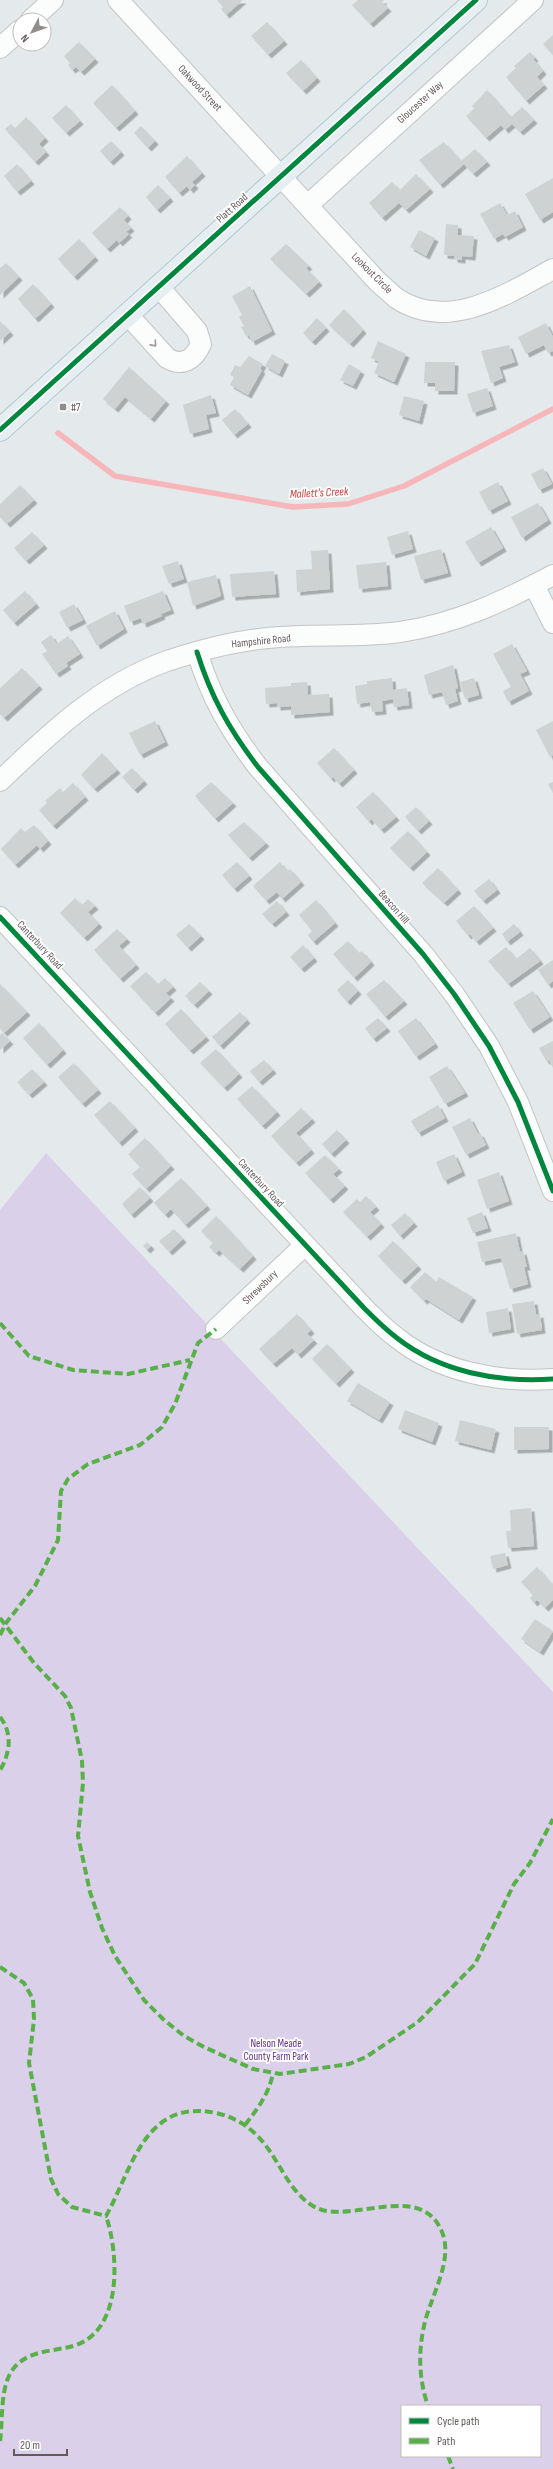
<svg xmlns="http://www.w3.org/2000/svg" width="553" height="2469" font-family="'Sofia Sans Condensed',sans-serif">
<defs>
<filter id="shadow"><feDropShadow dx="3.5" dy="3.5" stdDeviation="0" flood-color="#0004"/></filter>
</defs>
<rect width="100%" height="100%" fill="#e4e9eb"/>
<path fill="#dbd0e9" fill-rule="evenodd" d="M46,1153L553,1692V2469H0V1210ZM402,2406H540V2456H402Z"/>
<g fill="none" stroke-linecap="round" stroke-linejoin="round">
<polyline stroke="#f7b6b9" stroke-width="5.5" points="58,433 115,476 293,507 348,504 404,486 553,409"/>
</g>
<g fill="#ced2d3" filter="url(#shadow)">
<polygon points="217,0 243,0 226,15 221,9 223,7"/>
<polygon points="358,0 384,0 382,2 388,8 370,24 352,5"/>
<polygon points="267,22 284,41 268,55 251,36"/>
<polygon points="553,35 553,55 543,44"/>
<polygon points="79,42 95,59 81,72 76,67 72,70 68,65 70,63 64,56"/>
<polygon points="530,52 535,58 533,59 543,71 537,77 544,85 526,101 506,77 516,68 514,66"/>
<polygon points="301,60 317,78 303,91 286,73"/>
<polygon points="112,85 135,111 116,128 93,103"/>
<polygon points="487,90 511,117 522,107 534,120 520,132 512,124 505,130 501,125 486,138 466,116 474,109 472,106"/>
<polygon points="66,105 80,121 66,133 52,118"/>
<polygon points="26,117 45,138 39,144 46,152 35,162 5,129 11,124 15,128"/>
<polygon points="141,126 155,141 148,148 134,133"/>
<polygon points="111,141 121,152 110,162 100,151"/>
<polygon points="444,142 461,161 475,149 487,162 473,174 464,164 440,185 419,160"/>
<polygon points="187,156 202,173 192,182 195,185 190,190 187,186 179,193 165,177"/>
<polygon points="17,164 31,181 17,192 4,176"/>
<polygon points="416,174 430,189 406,210 399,203 382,218 369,203 392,182 400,190"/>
<polygon points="553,178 553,212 540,220 525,194"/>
<polygon points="158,185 170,198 157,210 146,197"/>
<polygon points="500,203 507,215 515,211 523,227 505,237 503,234 494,239 480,214"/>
<polygon points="120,207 128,216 124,220 131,228 126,232 129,234 119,243 117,240 107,249 92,233"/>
<polygon points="446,224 458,225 458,235 474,236 472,257 462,256 462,260 454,259 454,256 444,255"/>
<polygon points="419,230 435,238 426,256 410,247"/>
<polygon points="79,239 95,257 74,277 58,259"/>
<polygon points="286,244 309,266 306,268 319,282 306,294 270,259"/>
<polygon points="6,263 19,277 0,295 0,268"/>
<polygon points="33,284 51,304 35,319 18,299"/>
<polygon points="250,286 272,331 252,342 249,335 246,336 241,327 244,326 239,317 242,315 232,296"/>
<polygon points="344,309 363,330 350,344 329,325"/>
<polygon points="317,318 326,328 312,342 303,333"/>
<polygon points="0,321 10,332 0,341"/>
<polygon points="546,323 553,337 553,351 548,353 544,345 526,354 518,337"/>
<polygon points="378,341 406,354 394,382 374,373 379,362 371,358"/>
<polygon points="509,345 515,362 499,367 503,378 491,383 481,351"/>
<polygon points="272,354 285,361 279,374 265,366"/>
<polygon points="249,356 263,364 260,369 262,370 248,395 230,385 234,377 230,375 235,365 240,367"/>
<polygon points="425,362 455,362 454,391 435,391 435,383 424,383"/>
<polygon points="349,364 361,371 353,386 340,380"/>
<polygon points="129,367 166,401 151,419 125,397 115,409 103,399"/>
<polygon points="487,388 493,406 473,413 467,394"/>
<polygon points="211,395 216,413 206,415 209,429 190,434 183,405"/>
<polygon points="404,396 424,401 419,421 399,415"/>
<polygon points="235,409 248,424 234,435 222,420"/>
<polygon points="543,468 552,484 539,490 531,474"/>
<polygon points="498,482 508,501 489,511 479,492"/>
<polygon points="20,485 34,500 7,524 0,517 0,504"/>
<polygon points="538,503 548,520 522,538 511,517"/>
<polygon points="491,527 503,548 478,563 465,542"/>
<polygon points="408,531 413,549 392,555 387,537"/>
<polygon points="32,532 44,545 26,561 14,548"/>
<polygon points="441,549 448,573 421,580 414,556"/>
<polygon points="328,550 330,589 297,592 296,570 312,569 311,551"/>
<polygon points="178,561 184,579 169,584 162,566"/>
<polygon points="386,562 388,586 359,589 356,565"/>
<polygon points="274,571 276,594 232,597 230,574"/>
<polygon points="216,575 221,596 193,606 187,582"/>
<polygon points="25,591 36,604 14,623 3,610"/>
<polygon points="163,591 171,610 161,614 162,616 143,624 141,618 130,622 124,606"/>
<polygon points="74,604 83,620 67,628 59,612"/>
<polygon points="115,611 124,629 97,646 86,626"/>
<polygon points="51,635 57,644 68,636 80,654 66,663 68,666 56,674 42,654 47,651 41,642"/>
<polygon points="512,644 527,671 520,674 529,691 508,702 503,691 511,687 493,654"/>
<polygon points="453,665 458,688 455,689 458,701 446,705 442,692 429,695 424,675"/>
<polygon points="22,668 39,686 4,718 0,714 0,688"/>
<polygon points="392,678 393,690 407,688 409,705 394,707 393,699 382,701 383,711 372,712 370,702 357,704 355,686 367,684 367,681"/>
<polygon points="474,678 479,695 465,699 460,682"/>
<polygon points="307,682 308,695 329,694 330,712 291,715 291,706 277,707 277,703 266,704 265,688 291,686 291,683"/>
<polygon points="155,721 165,742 140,755 129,733"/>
<polygon points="553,721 553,755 550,757 536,730"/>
<polygon points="334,748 354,770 339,784 333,777 331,779 317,763"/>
<polygon points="102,753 117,770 94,789 81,775"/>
<polygon points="132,768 144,781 134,790 122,777"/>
<polygon points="211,782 233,803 215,819 195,796"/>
<polygon points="553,782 553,793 548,784"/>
<polygon points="73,783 85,797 53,826 39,810 47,803 45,801 60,788 63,792"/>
<polygon points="373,792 396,817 381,830 371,819 369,822 356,807"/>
<polygon points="416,807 429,821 418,831 405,817"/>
<polygon points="244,822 266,843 249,858 228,835"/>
<polygon points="34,825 48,841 40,849 37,845 15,865 1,849 21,828 25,832"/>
<polygon points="408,831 427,852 410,868 390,848"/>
<polygon points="237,862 249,876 234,889 222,875"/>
<polygon points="280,862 287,871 290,869 301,882 282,899 277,892 266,901 253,886"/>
<polygon points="438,868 458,890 444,903 422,883"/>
<polygon points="489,879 497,890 483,901 474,891"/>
<polygon points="75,898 82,905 88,899 95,906 88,912 99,924 84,938 60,913"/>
<polygon points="316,900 335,923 313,942 308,935 312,931 299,915"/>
<polygon points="277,901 286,912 272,924 262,914"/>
<polygon points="474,906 493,928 476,942 470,934 468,936 456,921"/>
<polygon points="189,924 201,936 188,948 176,935"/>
<polygon points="514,924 520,932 507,942 502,934"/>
<polygon points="117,929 127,939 119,946 136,965 120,979 94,950"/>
<polygon points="348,941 359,953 362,951 371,962 354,978 333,954"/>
<polygon points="303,945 314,958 301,969 290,957"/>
<polygon points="506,947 516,959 530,948 540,961 508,984 488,961"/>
<polygon points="553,960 553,981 548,985 538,970"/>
<polygon points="146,972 158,984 165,978 173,987 166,993 171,998 155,1013 130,986"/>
<polygon points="348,980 358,991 347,1002 337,990"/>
<polygon points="384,980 404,1001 385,1017 366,994"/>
<polygon points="200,982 209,991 194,1005 185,996"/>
<polygon points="0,984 27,1012 4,1033 0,1029"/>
<polygon points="533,991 550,1017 530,1030 513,1003"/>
<polygon points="181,1009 206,1037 190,1051 165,1024"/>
<polygon points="240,1012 247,1020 220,1046 212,1037"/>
<polygon points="378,1018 387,1028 373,1039 365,1028"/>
<polygon points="416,1018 435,1044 416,1057 398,1031"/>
<polygon points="39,1023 63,1050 47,1065 23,1038"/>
<polygon points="2,1033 10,1041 0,1050 0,1035"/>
<polygon points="553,1041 553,1068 549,1060 546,1061 539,1048"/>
<polygon points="216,1049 239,1074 224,1088 200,1063"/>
<polygon points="264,1060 273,1070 259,1082 250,1071"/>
<polygon points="74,1063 98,1090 82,1104 58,1077"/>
<polygon points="447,1066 465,1093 445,1104 429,1077"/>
<polygon points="32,1069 44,1082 29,1095 17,1082"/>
<polygon points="252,1086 277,1112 262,1126 237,1099"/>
<polygon points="110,1101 135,1128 119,1143 94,1115"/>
<polygon points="438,1105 445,1118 418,1133 411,1121"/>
<polygon points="301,1108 312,1119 296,1133 311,1150 296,1163 271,1136"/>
<polygon points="470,1118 478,1134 480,1133 486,1145 466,1155 452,1127"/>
<polygon points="337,1130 346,1140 331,1154 322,1144"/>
<polygon points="145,1138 171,1166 146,1189 132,1174 140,1167 128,1154"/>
<polygon points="454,1154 462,1172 444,1181 436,1162"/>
<polygon points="325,1155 339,1169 333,1174 345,1186 330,1200 305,1173"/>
<polygon points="499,1172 509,1201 487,1209 477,1180"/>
<polygon points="181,1178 207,1206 185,1225 171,1209 165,1215 154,1203"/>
<polygon points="140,1187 150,1198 131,1215 122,1204"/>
<polygon points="366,1196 376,1207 370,1212 381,1224 367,1237 343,1212 357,1199 360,1202"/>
<polygon points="482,1212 488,1228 473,1233 467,1218"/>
<polygon points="405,1213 414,1223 400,1236 391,1225"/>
<polygon points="216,1216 253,1256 240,1269 219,1250 216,1253 209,1247 213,1243 201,1231"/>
<polygon points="174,1229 183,1239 169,1252 159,1241"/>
<polygon points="516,1233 520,1252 523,1251 527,1267 524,1267 528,1284 510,1289 501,1258 482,1262 477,1242"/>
<polygon points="393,1241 418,1266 402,1281 378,1256"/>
<polygon points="147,1242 151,1246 147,1250 143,1246"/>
<polygon points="425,1272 436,1282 439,1277 473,1297 459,1320 426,1299 424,1301 410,1287"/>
<polygon points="534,1301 536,1315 540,1314 542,1330 517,1334 512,1304"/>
<polygon points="508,1308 511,1329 489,1333 486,1312"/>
<polygon points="297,1314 311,1330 307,1334 314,1340 298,1355 292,1348 273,1364 259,1349"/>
<polygon points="327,1344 351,1369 336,1384 312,1359"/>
<polygon points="358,1383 390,1402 379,1420 347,1401"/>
<polygon points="405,1410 439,1423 432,1442 398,1429"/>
<polygon points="460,1420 496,1429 491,1450 455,1441"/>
<polygon points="514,1427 549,1427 549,1449 514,1450"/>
<polygon points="531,1508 534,1546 508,1548 506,1531 511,1531 510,1510"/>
<polygon points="505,1553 508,1565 493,1569 490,1556"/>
<polygon points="537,1567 553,1585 553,1600 545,1608 537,1600 534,1603 530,1598 533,1595 521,1582"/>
<polygon points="535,1619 553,1631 540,1652 521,1639"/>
</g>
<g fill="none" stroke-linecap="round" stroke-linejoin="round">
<defs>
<g id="minor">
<path d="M118,0L378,282C384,287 390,293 396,298C448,333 507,294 553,269"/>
<polyline points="31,20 53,0"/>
<polyline points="0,48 20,30"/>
<polyline points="308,205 533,0"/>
<path d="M128,315L167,358C182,367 194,360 201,344L197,331L159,287"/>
<polyline points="534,585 553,623"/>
<path d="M197,652C211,697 229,729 258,767L423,954L454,994L489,1046L518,1102L553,1191"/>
<path d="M0,781C50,733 100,685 167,661C200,650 234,641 268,638C312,633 356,638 400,632C456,624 504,601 553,575"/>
<path d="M0,917L365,1309C375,1319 385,1329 397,1338C440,1372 499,1383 553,1379"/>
<polyline points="216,1329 305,1245"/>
</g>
<polyline id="major" points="0,430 476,0"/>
</defs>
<use href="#minor" stroke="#c4c4c5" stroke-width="22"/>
<use href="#major" stroke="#b0cbd4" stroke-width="24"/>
<use href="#minor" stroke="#fbfcfc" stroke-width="20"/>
<use href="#major" stroke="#e7eef2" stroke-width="22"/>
<g stroke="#59b049" stroke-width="4" stroke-dasharray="8 4" stroke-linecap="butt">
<polyline points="0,1323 29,1356 73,1370 128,1374 190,1360"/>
<polyline points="0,1618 34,1663 65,1696 71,1708 82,1761 83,1783 78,1836 90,1892 102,1928 115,1956 144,2000 163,2019 184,2036 204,2047 253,2069 280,2074 349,2064 366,2057 418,2022 475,1964 514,1884 530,1863 553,1819"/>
<polyline points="0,1635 6,1623 35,1586 58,1540 61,1491 68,1479 88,1464 140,1445 162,1427 175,1404 198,1343 216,1329"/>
<path d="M0,1717C13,1733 10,1754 0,1770"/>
<path d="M0,1967L24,1983L33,1999L34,2019L29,2063L51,2179L58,2194L72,2207L106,2216C132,2170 144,2098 216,2113C239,2118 256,2131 269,2150C283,2170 296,2202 322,2210C359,2220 422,2183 442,2232C454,2261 430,2297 424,2326C418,2353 419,2380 428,2406"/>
<path d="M245,2125C258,2108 269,2094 273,2073"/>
<path d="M0,2441C3,2419 0,2391 11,2372C25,2350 51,2352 73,2346C123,2332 119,2254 106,2216"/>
<polyline points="448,2456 453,2469"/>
</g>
<defs>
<g id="cycleway">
<polyline points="0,430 476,0"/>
<path d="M197,652C211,697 229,729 258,767L423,954L454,994L489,1046L518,1102L553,1191"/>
<path d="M0,917L365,1309C375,1319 385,1329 397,1338C440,1372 499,1383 553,1379"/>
</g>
</defs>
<use href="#cycleway" stroke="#fff" stroke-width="8"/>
<use href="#cycleway" stroke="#00873e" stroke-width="5"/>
</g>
<defs><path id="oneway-chevron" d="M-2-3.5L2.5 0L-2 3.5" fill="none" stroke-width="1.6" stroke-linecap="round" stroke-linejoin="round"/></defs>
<use stroke="#a09b9b" href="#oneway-chevron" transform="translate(154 344) rotate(48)"/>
<rect fill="#908d8d" stroke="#fff" stroke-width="1.5" x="59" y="403" width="8" height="8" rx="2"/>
<g text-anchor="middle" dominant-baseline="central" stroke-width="3.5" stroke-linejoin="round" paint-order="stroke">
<g font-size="11" fill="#635b5a" stroke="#fff">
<text transform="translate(200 88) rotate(47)">Oakwood Street</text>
<text transform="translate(420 102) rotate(-42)">Gloucester Way</text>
<text transform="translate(232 208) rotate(-42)">Platt Road</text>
<text transform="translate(372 273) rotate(45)">Lookout Circle</text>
<text transform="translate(261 641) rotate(-6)">Hampshire Road</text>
<text transform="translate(394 907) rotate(49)">Beacon Hill</text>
<text transform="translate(40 945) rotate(47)">Canterbury Road</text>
<text transform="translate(261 1183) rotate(47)">Canterbury Road</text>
<text transform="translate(260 1287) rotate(-44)">Shrewsbury</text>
</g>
<g font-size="11" fill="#635b5a" stroke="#fff" text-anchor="start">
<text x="71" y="407">#7</text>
</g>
<g font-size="11" fill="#65318b" stroke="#fff">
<text x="276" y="2043">Nelson Meade<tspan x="276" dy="13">County Farm Park</tspan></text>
</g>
<g font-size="12" font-style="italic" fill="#c9413c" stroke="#fff">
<text transform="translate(319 493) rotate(-3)">Mallett's Creek</text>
</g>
</g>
<rect x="401" y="2405" width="140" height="52" fill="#ffffff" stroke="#c1bdbd"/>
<rect x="409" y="2418" width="20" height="6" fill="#00873e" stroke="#c1bdbd"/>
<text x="437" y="2425" font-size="12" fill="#635b5a">Cycle path</text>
<rect x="409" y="2438" width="20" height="6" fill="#59b049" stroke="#c1bdbd"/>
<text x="437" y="2445" font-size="12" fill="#635b5a">Path</text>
<g transform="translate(32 32) rotate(229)"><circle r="19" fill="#ffffff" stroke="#c1bdbd"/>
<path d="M0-3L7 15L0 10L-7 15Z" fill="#908d8d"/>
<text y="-6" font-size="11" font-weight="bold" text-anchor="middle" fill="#635b5a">N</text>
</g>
<path d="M14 2449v6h53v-6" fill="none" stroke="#635b5a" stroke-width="2"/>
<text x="20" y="2449" font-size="12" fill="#635b5a" stroke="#ffffff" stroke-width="3" paint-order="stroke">20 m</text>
</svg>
